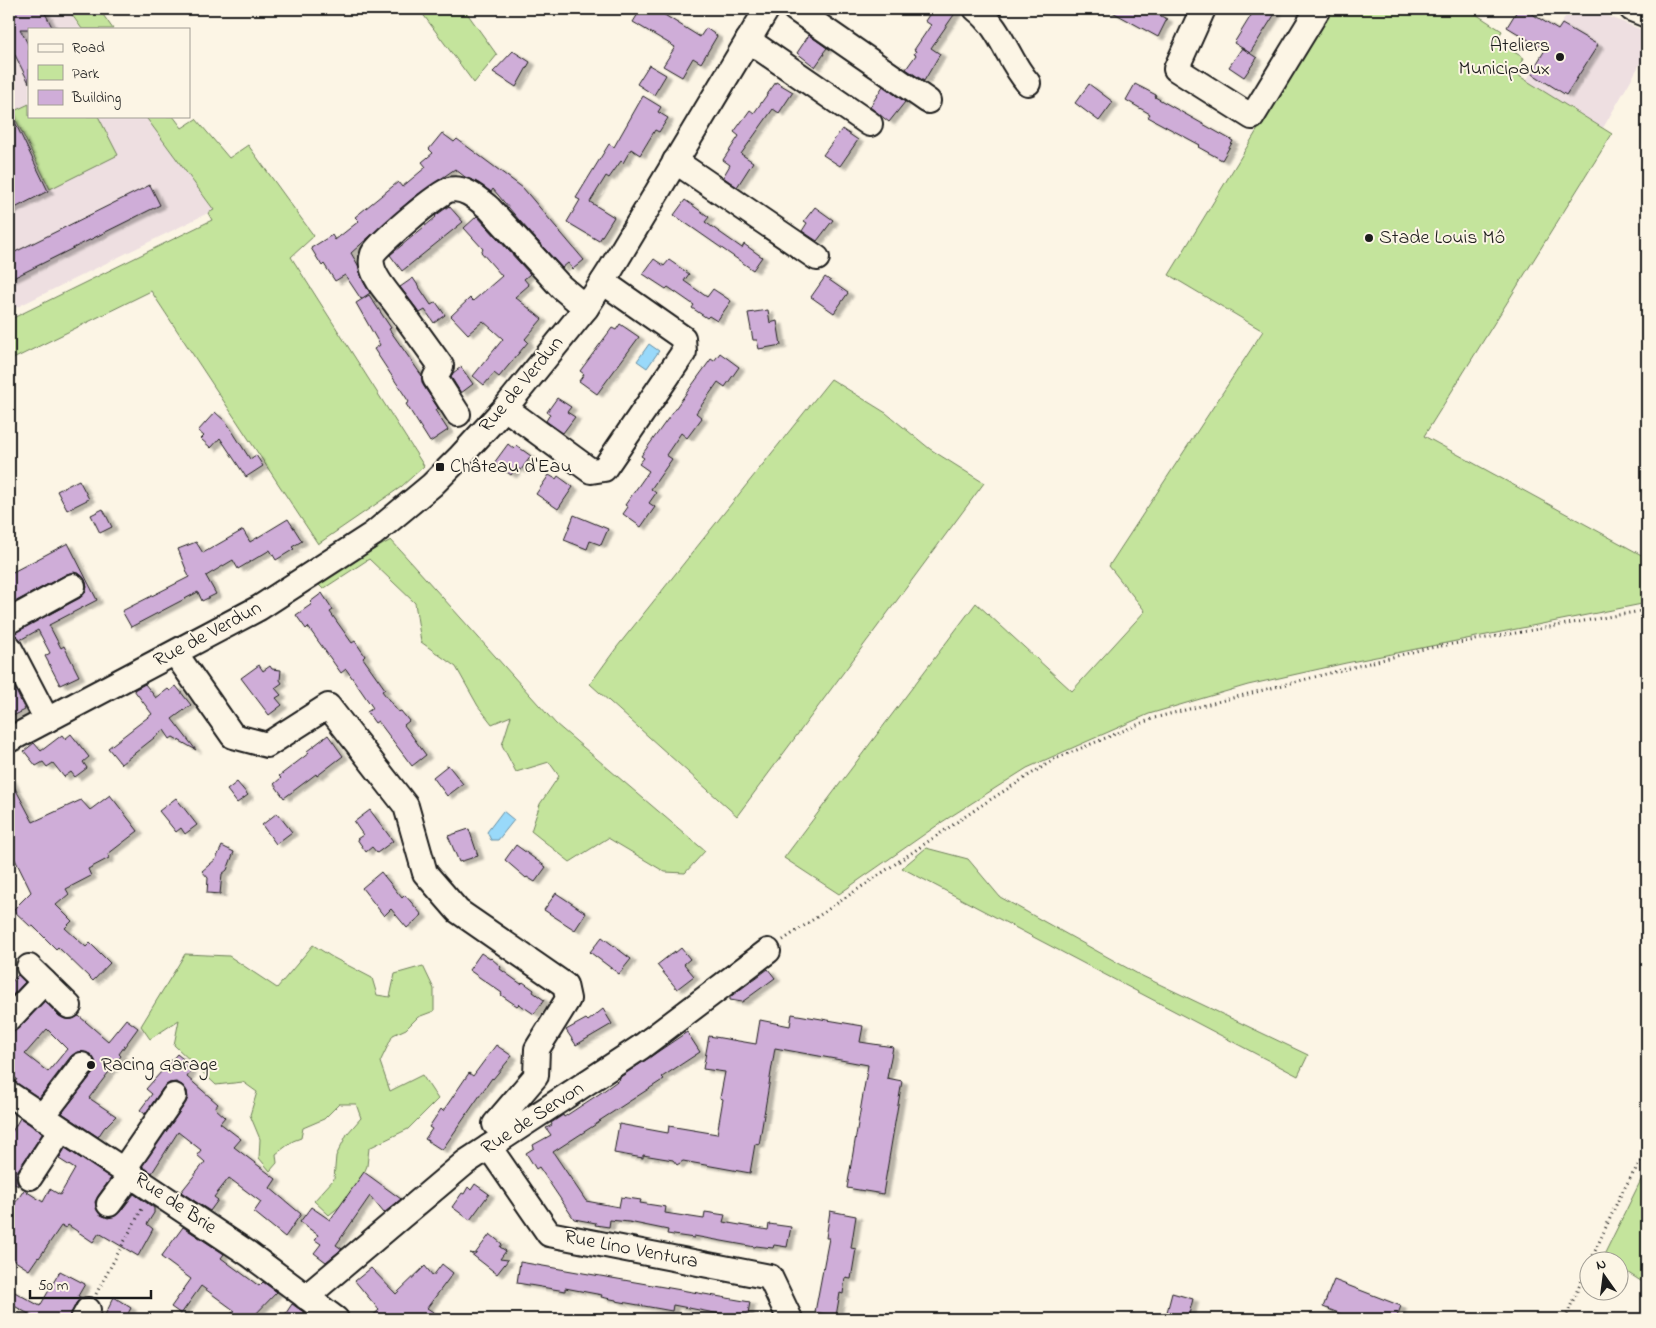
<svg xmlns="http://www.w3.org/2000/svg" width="1656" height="1328" font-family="'Indie Flower',sans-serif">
<defs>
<filter id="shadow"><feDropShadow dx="5.5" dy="3" stdDeviation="1" flood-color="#0004"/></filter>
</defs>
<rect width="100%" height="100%" fill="#fcf5e5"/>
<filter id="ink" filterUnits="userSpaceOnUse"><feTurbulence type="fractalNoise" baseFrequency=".02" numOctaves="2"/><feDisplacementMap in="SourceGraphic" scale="10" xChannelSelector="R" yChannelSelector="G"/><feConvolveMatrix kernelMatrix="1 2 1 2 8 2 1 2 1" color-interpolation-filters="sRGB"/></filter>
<g filter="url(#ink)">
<g fill="#eedfe1">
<polygon points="9,9 67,9 81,29 29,29 29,116 145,116 214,210 9,311"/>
<polygon points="1570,9 1591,9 1647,32 1647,52 1603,128 1526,81"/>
</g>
<g fill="#c4e49c" stroke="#70805c">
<polygon points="78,9 99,9 113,29 82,29 70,12"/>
<polygon points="419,9 464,9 497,55 474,83"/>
<polygon points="1331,9 1468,9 1502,31 1496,41 1524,58 1516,74 1612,134 1424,436 1647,558 1647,603 1346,663 1248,685 1149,714 1027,768 942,822 839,894 784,858 976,603 1072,691 1145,611 1109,566 1263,331 1169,275"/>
<polygon points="29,104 29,116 98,116 118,155 50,189 12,112"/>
<polygon points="145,116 173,116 182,128 196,119 229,158 248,145 314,236 291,257 424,466 401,487 318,544 151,291 9,361 9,320 212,220 208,213 214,210"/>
<polygon points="831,379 886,413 930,449 984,483 737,816 590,684 617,647"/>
<polygon points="391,540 556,724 705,851 685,873 665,872 608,838 570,862 531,831 540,804 559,776 549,762 516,772 502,745 511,716 492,724 478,706 456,667 421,642 415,603 369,559 323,589 315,581"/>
<polygon points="926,848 968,859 1000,897 1138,974 1308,1055 1298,1076 902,868"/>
<polygon points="313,945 332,957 372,978 377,995 390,997 395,974 423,966 434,989 434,1011 418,1017 406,1029 393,1035 380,1062 390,1091 422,1075 438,1099 408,1129 369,1148 367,1166 355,1194 329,1215 314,1201 334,1179 336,1156 347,1134 361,1118 356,1104 339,1104 324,1119 303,1128 301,1138 293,1141 276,1154 277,1163 270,1171 259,1158 260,1139 250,1115 257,1092 243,1082 216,1085 174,1045 179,1020 150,1039 141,1026 185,954 229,956 277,988"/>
<polygon points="1641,1180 1647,1184 1647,1285 1619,1267 1618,1260 1608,1260 1603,1257"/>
</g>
<g fill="#99d9fa" stroke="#678da1">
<polygon points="649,344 659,351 647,368 637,361"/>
<polygon points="503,811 514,820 498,840 491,840 487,832"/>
</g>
<g fill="#cfadd8" stroke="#1c1c1c" fill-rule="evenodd" filter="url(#shadow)">
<polygon points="9,9 43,9 53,29 20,29 29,46 29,83 9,43"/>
<polygon points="641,9 649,14 652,9 655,9 700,37 706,28 717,36 701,63 693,58 682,77 663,66 675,47 633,22"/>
<polygon points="933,9 958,9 931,48 940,54 924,81 906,69 916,55 914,54 916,51 914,50 931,25 925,21"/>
<polygon points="1107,9 1147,9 1167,19 1158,37"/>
<polygon points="1255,9 1278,9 1250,53 1234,43"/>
<polygon points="1518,9 1524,9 1558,30 1562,24 1598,45 1566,95 1531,73 1545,50 1507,27"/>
<polygon points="809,35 827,48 823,53 824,54 815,67 797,53"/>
<polygon points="1242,48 1257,58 1244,77 1229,67"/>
<polygon points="513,51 530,62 516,87 493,72"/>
<polygon points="649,65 666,75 654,95 637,84"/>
<polygon points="776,82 793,92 779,113 773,109 741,154 753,162 737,187 723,177 730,165 723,160 739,136 734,132 750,110 754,113"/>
<polygon points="1089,84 1113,102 1099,121 1075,103"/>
<polygon points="1135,84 1156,95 1155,97 1233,141 1222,160 1198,147 1200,145 1148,117 1150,114 1126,100"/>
<polygon points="883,86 905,102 889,122 870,107"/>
<polygon points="643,96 661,107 658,112 668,118 659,132 655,130 640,155 631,149 623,163 621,161 609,178 606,176 590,202 614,217 599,241 567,222 580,200 576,198 609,144 614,147"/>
<polygon points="9,110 48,191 9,211"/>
<polygon points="842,129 858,140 840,166 823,155"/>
<polygon points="442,133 454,142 457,139 523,188 584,260 573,269 568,263 562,268 519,220 493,189 491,192 478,183 465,177 455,169 413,198 351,253 358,265 363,281 370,293 361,299 345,275 335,281 324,264 322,266 311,248 332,235 335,240 359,221 355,217 398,182 402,187 426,167 422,162 433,153 429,149"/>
<polygon points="150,185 160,205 9,280 9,255"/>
<polygon points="685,200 709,217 705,222 742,248 744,244 762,257 753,270 674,215"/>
<polygon points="449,206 463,222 402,271 390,255 436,217 435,216"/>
<polygon points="815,207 833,220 817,241 802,231 807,223 804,221"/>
<polygon points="477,216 530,274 524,279 529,285 515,297 542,319 525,339 528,342 499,377 494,373 484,385 473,376 503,339 483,321 468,334 451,316 470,298 473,301 502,276 481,252 483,249 464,228"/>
<polygon points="654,259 664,266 669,260 689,274 684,281 707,297 713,289 731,301 717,321 709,316 707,318 692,308 694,305 668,287 666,289 643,274"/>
<polygon points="825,277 848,293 834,313 811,297"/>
<polygon points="413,278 431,305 436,302 445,315 434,323 425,310 420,313 400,287"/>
<polygon points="369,295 391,328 389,329 422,376 423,385 438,408 435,410 448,430 430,442 406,404 409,402 374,349 380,345 356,303"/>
<polygon points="768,310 770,323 777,321 781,345 759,349 757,340 753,340 748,313"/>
<polygon points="620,324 639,337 597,394 579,381 584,374 580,371 612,328 616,330"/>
<polygon points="720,353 739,367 725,387 718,382 696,413 702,418 687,438 681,433 666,455 672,459 651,489 656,493 649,503 655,507 641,527 623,514 628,507 625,505 649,471 639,464 644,458 641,456 711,359 714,361"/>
<polygon points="461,367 473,384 461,393 451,377 453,373"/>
<polygon points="557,398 571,407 567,412 575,417 563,433 546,421 550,414 547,412"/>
<polygon points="215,412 227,423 250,459 256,455 263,466 246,477 220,438 211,448 201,439 204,436 198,431"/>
<polygon points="508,444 514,449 517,446 531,456 521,470 517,468 511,475 494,463"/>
<polygon points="549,475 556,479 558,476 573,487 558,509 536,494"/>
<polygon points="79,480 89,499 67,510 57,491"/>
<polygon points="103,509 112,527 100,533 91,515"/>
<polygon points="574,515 608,529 601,545 590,541 587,549 564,540"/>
<polygon points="288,519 302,541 292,547 294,549 276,560 270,550 238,569 233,560 206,576 216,594 202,601 198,592 131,627 122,611 189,577 178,549 196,542 203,553 243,530 250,542"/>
<polygon points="68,543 97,600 49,625 61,648 64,646 79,676 60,685 45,656 50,653 38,630 20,640 17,636 12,634 80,598 85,593 87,587 85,580 80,574 74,572 67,574 9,605 9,574"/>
<polygon points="322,593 333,610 330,612 352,643 355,641 365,656 363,658 385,689 382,691 398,712 401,711 409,721 404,725 426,755 412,766 378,721 375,723 367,712 373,708 346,669 341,673 308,627 306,629 296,615 312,604 310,602"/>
<polygon points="259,665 263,671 270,666 272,669 281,670 280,680 282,683 275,688 281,695 276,698 282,705 269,715 241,678"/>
<polygon points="9,676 25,710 9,718"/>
<polygon points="145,684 156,698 168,689 170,691 176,686 191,705 172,719 196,750 173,737 170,739 164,730 121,764 108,748 152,714 134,690"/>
<polygon points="71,734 89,757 83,762 87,768 75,777 71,772 64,777 53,763 47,767 43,762 36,766 24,751 34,743 41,751 62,735 65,739"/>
<polygon points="328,735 343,756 317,776 316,774 284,798 274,784 281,778 279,776 309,753 307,751"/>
<polygon points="448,765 463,784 447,796 433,777"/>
<polygon points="9,777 33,822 81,800 90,810 110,795 138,831 108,854 109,858 88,869 91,876 66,889 69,894 56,905 72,921 65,928 86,947 90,943 110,963 93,981 58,947 56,949 33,926 31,927 13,910 31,892 9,847"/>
<polygon points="237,782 248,795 237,803 227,790"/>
<polygon points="176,798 197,825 185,834 181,828 176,832 159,811"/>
<polygon points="370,810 393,841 377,853 372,847 366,852 357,839 363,835 354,822"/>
<polygon points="277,813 292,832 276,844 262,825"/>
<polygon points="469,829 478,856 459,862 448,836"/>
<polygon points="516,845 546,867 535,882 527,877 526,878 505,860"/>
<polygon points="222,846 234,852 227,870 222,874 220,894 207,893 208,878 202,871 216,859"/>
<polygon points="381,872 402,898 405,895 422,915 407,928 391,909 384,916 362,888"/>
<polygon points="556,893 586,913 575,930 544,910"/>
<polygon points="602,937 631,959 619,974 591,953 590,952"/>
<polygon points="681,948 690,959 684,964 694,976 677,989 657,965 675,951 675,953"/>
<polygon points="481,953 490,959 491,958 501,967 500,969 521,984 523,982 534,990 533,992 544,1000 534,1014 519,1004 517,1006 501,995 502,993 469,970"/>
<polygon points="768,969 775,978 742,1002 730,1000 730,997"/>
<polygon points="18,975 25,982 9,999 9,985"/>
<path d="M45,1001L59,1016L65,1019H72L79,1016L108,1041L126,1019L138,1028L119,1054L121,1056L89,1098L116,1116L104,1128L98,1137L62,1113L93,1073L96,1067L95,1060L90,1054L84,1052H77L71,1056L39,1098L15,1082L17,1079L9,1073V1032H13L19,1028ZM47,1029L67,1049L48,1072L25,1054Z"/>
<polygon points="603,1009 612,1024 576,1045 566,1030 586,1019 588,1021"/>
<polygon points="792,1014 863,1026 860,1042 893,1047 887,1078 902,1081 883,1194 847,1188 868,1065 775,1048 759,1145 755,1144 750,1173 683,1161 677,1165 673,1160 643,1155 643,1158 614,1153 619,1124 668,1133 669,1126 717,1134 723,1099 720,1098 725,1072 703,1069 709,1036 756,1044 760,1020 790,1026"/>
<polygon points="687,1032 700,1052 662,1077 664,1079 599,1121 601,1121 553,1152 586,1201 619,1207 621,1197 641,1200 640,1203 666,1207 665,1213 704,1219 705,1212 725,1215 723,1222 768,1230 769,1224 791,1227 787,1247 774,1245 773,1248 756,1246 755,1247 694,1236 694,1238 667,1234 668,1230 629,1222 610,1220 609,1227 595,1225 596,1223 574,1219 539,1167 536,1169 526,1153 534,1148 533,1145 551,1135 546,1128 552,1125 551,1123 563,1115 564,1117 602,1092 620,1079 619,1078"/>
<polygon points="496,1045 512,1056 493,1079 492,1078 442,1150 425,1139 432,1129 429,1127 441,1109 443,1111 469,1073 473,1076"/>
<polygon points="177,1054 188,1063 186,1067 191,1071 187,1077 218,1104 215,1108 225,1117 220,1123 241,1139 234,1147 276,1179 270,1188 301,1214 285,1237 254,1212 261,1202 229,1178 214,1197 218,1200 210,1211 181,1192 205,1162 197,1155 201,1150 178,1132 152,1173 142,1166 185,1104 188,1098 187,1091 182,1085 176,1082 169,1083 163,1088 145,1114 140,1110 152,1094 146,1089"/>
<polygon points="20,1118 43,1133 18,1170 16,1177 18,1186 9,1180 9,1137"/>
<polygon points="65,1148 111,1178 98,1196 95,1202 97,1210 101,1215 108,1218 115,1216 120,1212 134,1194 154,1208 154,1213 147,1224 153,1229 138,1256 99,1233 93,1242 68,1225 66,1228 61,1226 39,1258 38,1257 29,1270 9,1257 9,1212 24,1190 43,1202 50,1189 60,1195 75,1169 59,1159"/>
<polygon points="364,1172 401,1199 384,1213 370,1196 336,1245 342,1249 326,1262 314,1253 321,1244 315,1240 318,1235 300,1222 311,1207 330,1220"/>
<polygon points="475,1184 489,1194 470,1220 452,1207 462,1193 464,1194 468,1187 471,1190"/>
<polygon points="830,1211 856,1216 851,1248 856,1249 851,1279 845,1278 843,1294 840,1293 836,1316 815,1312 829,1238 826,1238"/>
<polygon points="183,1227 224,1254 221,1258 259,1286 263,1282 277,1292 251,1319 223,1319 235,1311 201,1286 181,1314 171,1307 191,1279 161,1257"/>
<polygon points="490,1234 502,1244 500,1247 506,1251 500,1259 508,1260 497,1274 470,1253 475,1254"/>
<polygon points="520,1262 750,1302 747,1319 720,1316 720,1314 673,1305 672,1311 616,1301 616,1300 601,1297 602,1295 565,1288 565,1291 517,1283"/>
<polygon points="442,1264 453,1273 427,1308 444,1319 369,1319 379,1310 355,1281 371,1268 396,1294 425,1266 433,1276"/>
<polygon points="60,1271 85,1284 78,1296 82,1298 76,1303 69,1319 33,1319 34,1317 9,1303 9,1289 40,1306"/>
<polygon points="1334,1280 1401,1306 1396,1319 1354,1319 1323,1307"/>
<polygon points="1172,1293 1193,1299 1188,1318 1167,1312"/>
<polygon points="114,1297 131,1308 125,1319 103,1319"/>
<polygon points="292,1304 305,1313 300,1319 282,1319"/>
</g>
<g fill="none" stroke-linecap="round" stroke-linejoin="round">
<defs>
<g id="minor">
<polyline points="795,9 928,101"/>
<path d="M976,9C1002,29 1007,59 1028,83"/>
<polyline points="1203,9 1176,69 1252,117 1318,9"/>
<polyline points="1632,9 1647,15"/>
<polyline points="748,40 870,124"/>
<polyline points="675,161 817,258"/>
<polyline points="505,408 591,471 604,469 684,352 683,338 603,282"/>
<path d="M458,414L435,378L441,366C426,345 411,324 396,304C388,293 374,279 372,265C371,261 372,257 373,254C378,244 439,192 449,190C464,186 478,199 489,208L561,287L586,308"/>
<polyline points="9,621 73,586"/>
<polyline points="9,647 47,720"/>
<polyline points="175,653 233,736 267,745 328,706 406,806 425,873 458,911 565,985 568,999 537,1049 536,1076 495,1124"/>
<polyline points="9,740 259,608 373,534 432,485 459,458 505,408 586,308 611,269 767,9"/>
<polyline points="29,967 69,1006"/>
<polyline points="9,1019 44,982"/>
<polyline points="9,1094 249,1254 336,1319"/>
<polyline points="42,1117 82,1065"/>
<polyline points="489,1147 549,1234 770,1277 790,1319"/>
<polyline points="124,1169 174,1096"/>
<polyline points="30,1177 61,1130"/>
<polyline points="109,1204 131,1174"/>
<polyline points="306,1297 466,1162 641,1047 768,951"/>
<polyline points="83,1319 88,1310"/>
</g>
</defs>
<use href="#minor" stroke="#1c1c1c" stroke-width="28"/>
<g stroke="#1c1c1c" stroke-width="3" stroke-dasharray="1 4" stroke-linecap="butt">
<polyline points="783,940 985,803 1055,759 1154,718 1424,649 1647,610"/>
<polyline points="1591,1260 1621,1194 1647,1150"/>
<polyline points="96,1294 143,1207"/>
<polyline points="1565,1319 1588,1265"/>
</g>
<use href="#minor" stroke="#fcf5e5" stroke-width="24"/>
</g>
</g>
<g fill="#1c1c1c" stroke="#fcf5e5" stroke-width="2">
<circle cx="1560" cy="57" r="5"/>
<circle cx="1369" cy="238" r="5"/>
<rect x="435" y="462" width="10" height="10" rx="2.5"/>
<circle cx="91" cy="1065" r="5"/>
</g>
<g text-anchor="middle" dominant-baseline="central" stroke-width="4" stroke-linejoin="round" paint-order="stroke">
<g font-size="20" fill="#1c1c1c" stroke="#fcf5e5" text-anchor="start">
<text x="1550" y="46" text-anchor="end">Ateliers<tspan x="1550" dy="23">Municipaux</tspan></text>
<text x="1379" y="238">Stade Louis Mô</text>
<text x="450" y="467">Château d'Eau</text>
<text x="101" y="1065">Racing Garage</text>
</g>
<g font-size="20" fill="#1c1c1c" stroke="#fcf5e5">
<text transform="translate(522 385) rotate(-50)">Rue de Verdun</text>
<text transform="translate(208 635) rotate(-28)">Rue de Verdun</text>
<text transform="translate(533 1119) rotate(-33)">Rue de Servon</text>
<text transform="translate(175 1204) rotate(34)">Rue de Brie</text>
<text transform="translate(631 1250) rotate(11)">Rue Lino Ventura</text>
</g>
</g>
<rect width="1656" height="1328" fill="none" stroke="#fcf5e5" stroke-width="30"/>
<rect x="15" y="15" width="1626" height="1298" fill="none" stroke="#1c1c1c" stroke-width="2" filter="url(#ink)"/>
<rect x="28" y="28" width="162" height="90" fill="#fcf5e5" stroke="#a29e95"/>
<rect x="38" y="44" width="25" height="8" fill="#fcf5e5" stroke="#a29e95"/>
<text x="72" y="52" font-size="15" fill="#1c1c1c">Road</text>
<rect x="38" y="65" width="25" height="15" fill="#c4e49c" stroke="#a29e95"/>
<text x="72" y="78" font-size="15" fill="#1c1c1c">Park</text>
<rect x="38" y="90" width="25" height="15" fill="#cfadd8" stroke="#a29e95"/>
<text x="72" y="102" font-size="15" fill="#1c1c1c">Building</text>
<g transform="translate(1604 1276) rotate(346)"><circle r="24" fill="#fcf5e5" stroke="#a29e95"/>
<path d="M0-4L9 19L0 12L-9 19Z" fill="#1c1c1c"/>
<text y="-8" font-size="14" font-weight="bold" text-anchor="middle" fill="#1c1c1c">N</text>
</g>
<path d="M30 1290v8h121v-8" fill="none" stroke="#1c1c1c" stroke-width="2.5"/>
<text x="38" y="1290" font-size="15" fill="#1c1c1c" stroke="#fcf5e5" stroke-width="4" paint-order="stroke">50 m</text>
</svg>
